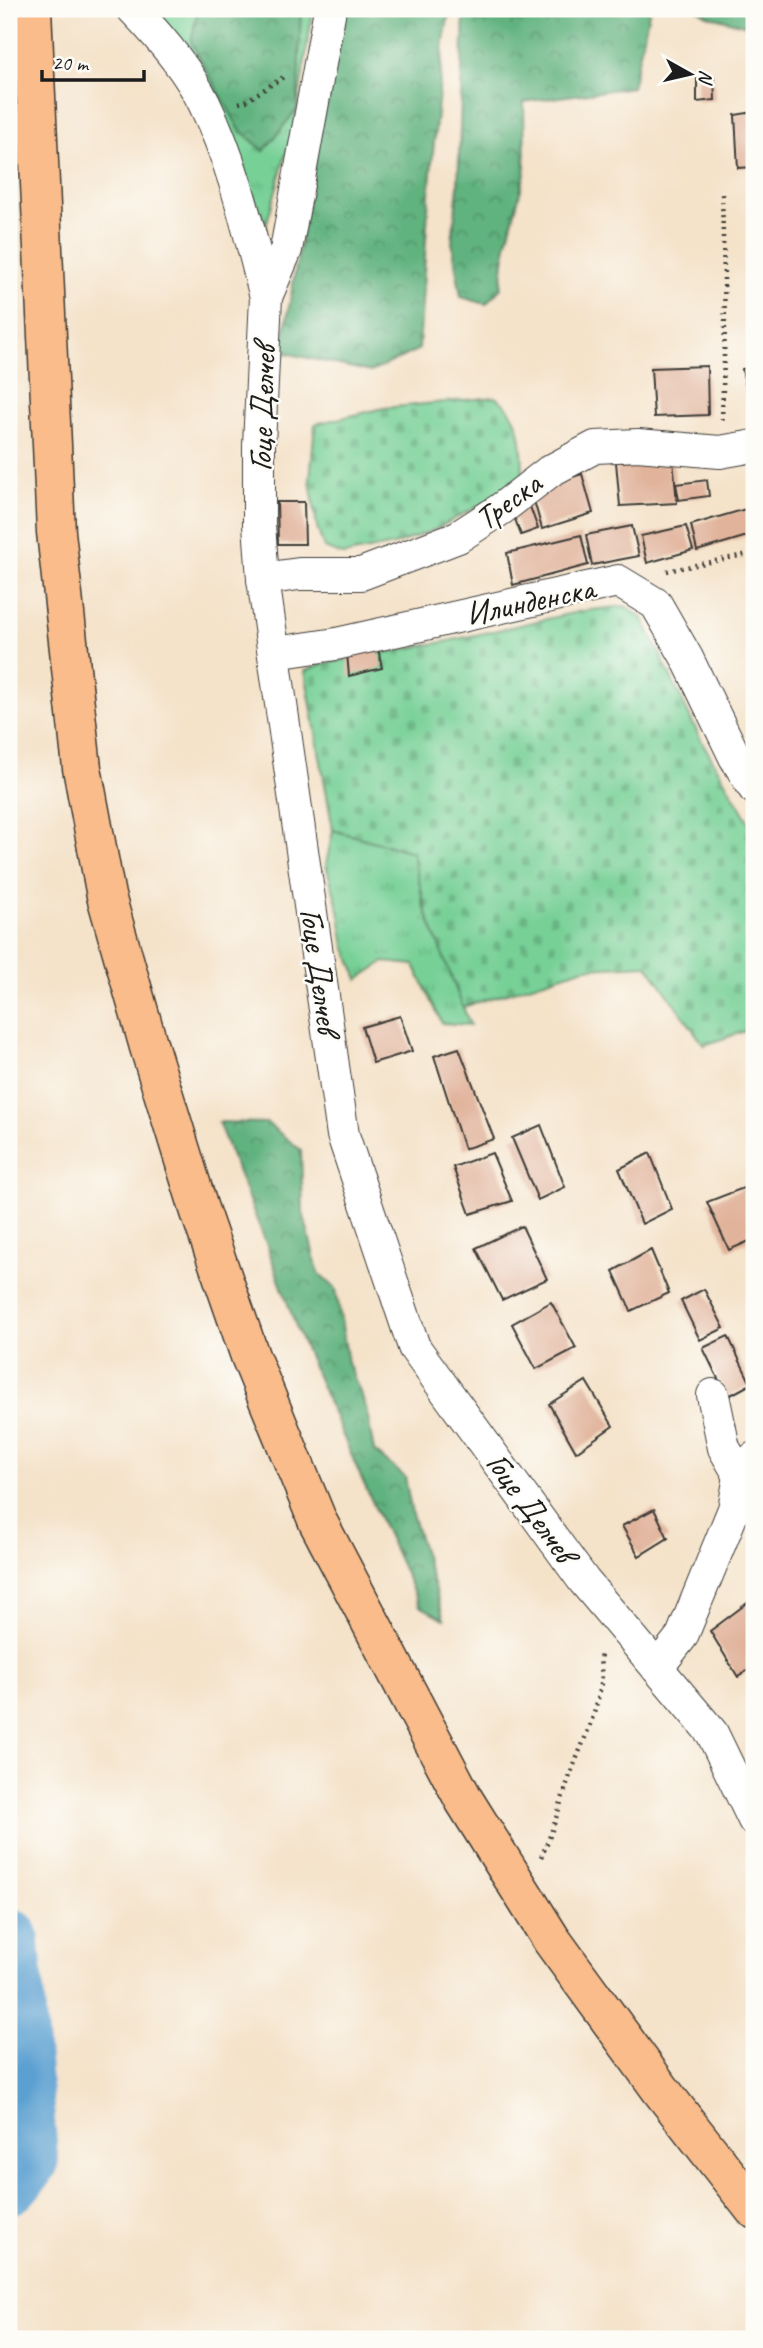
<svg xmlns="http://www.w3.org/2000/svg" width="763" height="2348" font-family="Caveat,sans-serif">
<defs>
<pattern id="grass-tufts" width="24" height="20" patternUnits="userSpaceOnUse" patternTransform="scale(1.75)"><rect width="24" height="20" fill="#77d096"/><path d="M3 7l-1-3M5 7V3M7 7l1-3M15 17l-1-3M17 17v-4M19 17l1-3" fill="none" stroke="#66b281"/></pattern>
<pattern id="forest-crowns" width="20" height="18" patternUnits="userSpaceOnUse" patternTransform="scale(1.75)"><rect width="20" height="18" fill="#61b27f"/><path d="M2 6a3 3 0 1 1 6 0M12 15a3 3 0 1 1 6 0" fill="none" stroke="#4f9067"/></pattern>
<pattern id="cemetery-stones" width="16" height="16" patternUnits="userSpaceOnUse" patternTransform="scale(1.75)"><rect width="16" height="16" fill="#77d096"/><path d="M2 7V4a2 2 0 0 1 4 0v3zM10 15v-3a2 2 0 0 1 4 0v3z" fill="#66b281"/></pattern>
</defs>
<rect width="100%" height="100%" fill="#fdfcf7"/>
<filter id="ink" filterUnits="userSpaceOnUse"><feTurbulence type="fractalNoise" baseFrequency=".0143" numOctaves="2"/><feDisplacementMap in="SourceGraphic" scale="14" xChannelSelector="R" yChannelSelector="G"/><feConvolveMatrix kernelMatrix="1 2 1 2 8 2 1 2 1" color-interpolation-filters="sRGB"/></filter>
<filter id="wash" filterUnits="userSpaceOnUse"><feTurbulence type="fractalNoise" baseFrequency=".00686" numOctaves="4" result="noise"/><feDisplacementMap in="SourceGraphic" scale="28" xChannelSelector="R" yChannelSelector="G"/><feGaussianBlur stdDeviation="1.57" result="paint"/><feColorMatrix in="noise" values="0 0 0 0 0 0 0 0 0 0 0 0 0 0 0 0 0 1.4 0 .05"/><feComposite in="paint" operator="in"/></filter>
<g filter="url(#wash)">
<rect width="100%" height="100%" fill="#f4e2c9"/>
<g fill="url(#grass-tufts)" stroke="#4a7659" stroke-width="2">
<polygon points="141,9 313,9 296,118 266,226 206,82"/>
<polygon points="333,830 412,852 417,866 423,904 470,1025 442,1023 414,965 384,962 358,979 345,946 339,910 326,865"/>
</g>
<g fill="url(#forest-crowns)" stroke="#3e674e" stroke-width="2">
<polygon points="198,9 301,9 297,109 264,151 240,130 191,42"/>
<polygon points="346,9 450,9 444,41 429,194 419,349 371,372 281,352 323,114"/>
<polygon points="464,9 650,9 632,87 524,102 525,174 506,245 501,288 486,304 461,297 452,242 458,186"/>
<polygon points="697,9 754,9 754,28 707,15"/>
<polygon points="218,1122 267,1123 301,1150 303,1212 318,1272 336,1289 348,1363 366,1407 374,1451 405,1477 412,1514 444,1619 420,1606 360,1475 298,1332 266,1243"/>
</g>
<g fill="url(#cemetery-stones)" stroke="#4a7659" stroke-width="2">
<path d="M495,397C523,414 522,445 523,474L495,497L436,529L394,545L343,555L324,548L317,527L310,480L315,424L384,408Z"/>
<polygon points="625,606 643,619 700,738 754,831 754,1028 704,1045 647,965 585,968 463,1007 427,914 412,852 333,830 305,671 322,664 444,642 582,611"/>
</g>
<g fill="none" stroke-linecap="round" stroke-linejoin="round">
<polyline stroke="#5ca0d1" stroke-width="61" points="9,1938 28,2162 9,2184"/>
</g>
<g id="blocks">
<g fill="#e1b39b">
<polygon points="714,77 715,100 697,102 697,78"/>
<polygon points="754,112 754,167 738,168 735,115"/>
<polygon points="707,366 708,415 654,417 651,368"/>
<polygon points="754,367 754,423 753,423 742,369"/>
<polygon points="673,459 677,503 620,506 616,462"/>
<polygon points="582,474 593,513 542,529 531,490"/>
<polygon points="707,480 709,496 679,500 676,484"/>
<polygon points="528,501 538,529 521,535 510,506"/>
<polygon points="277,502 304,502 305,544 278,544"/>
<polygon points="746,509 754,534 697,551 691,525"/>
<polygon points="632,526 639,556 592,565 586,535"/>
<polygon points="686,526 693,550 647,563 641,536"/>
<polygon points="581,535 588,565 513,585 507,553"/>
<polygon points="378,648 382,668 349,676 347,653"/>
<polygon points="400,1016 412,1051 373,1063 362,1027"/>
<polygon points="459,1048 494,1139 464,1149 434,1056"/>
<polygon points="541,1125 565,1187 538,1200 512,1138"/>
<polygon points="492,1153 512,1201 470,1214 453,1167"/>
<polygon points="650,1153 672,1209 642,1224 619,1169"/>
<polygon points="751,1185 754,1193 754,1239 729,1250 707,1202"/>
<polygon points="522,1226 547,1279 502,1300 476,1248"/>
<polygon points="651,1250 669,1293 631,1311 613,1271"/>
<polygon points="704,1289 724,1328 700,1340 681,1301"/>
<polygon points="551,1302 576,1348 536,1369 512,1324"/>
<polygon points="728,1336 751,1384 727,1397 703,1348"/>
<polygon points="586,1381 613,1426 576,1452 549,1404"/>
<polygon points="654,1509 668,1538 639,1556 622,1526"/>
<polygon points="754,1598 754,1666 738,1677 710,1631"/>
</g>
</g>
</g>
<g filter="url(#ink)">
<use href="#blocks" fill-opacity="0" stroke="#3c3a36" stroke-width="2"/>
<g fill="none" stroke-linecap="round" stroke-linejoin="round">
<defs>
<g id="minor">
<path d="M133,9C159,36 187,68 204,103C234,164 249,232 266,297"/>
<polyline points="330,9 286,250 266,297 259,445 259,524 263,579 343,1135 414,1347 584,1581 712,1733 754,1820"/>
<polyline points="263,579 299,574 361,574 458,537 501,509 550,471 595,447 638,445 720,452 754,446"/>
<polyline points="275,653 336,644 618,581 656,604 687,658 735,757 754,788"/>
<polyline points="713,1395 724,1448 740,1476"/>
<polyline points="657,1668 682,1636 734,1509 740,1476 754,1458"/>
</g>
<polyline id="primary" points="32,9 56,532 82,768 106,896 149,1047 199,1209 250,1356 318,1522 464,1800 551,1939 661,2090 754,2209"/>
</defs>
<use href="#minor" stroke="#3c3a36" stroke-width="34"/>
<use href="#primary" stroke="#3c3a36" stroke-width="41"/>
<g stroke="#3c3a36" stroke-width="4.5" stroke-dasharray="2 5" stroke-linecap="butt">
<polyline points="239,103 246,101 285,76"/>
<polyline points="722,420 725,324 722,192"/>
<polyline points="667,571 754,553"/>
<path d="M541,1857C553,1832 559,1807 568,1781C579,1749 596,1718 601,1684C603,1674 599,1664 601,1653"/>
</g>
<use href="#minor" stroke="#fff" stroke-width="32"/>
<use href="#primary" stroke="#f9bc8a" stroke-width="38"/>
</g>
</g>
<g text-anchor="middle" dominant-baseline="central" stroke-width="5" stroke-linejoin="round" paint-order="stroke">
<g font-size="33" fill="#1c1c1c" stroke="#fdfcf7">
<text transform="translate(262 408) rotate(-88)">Гоце Делчев</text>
<text transform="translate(508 501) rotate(-36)">Треска</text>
<text transform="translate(530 601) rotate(-12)">Илинденска</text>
<text transform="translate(320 971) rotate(82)">Гоце Делчев</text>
<text transform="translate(531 1507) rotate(54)">Гоце Делчев</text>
</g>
</g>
<rect width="763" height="2348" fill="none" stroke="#fdfcf7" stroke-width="35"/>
<g transform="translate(690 74) rotate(98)" stroke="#fdfcf7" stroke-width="5" paint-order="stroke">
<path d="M0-5L12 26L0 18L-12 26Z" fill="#1c1c1c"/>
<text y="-10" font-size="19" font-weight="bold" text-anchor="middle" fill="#1c1c1c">N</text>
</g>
<path d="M42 70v10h102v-10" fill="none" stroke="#1c1c1c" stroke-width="3.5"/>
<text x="52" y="70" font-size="21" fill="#1c1c1c" stroke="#fdfcf7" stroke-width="5" paint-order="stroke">20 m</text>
</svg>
